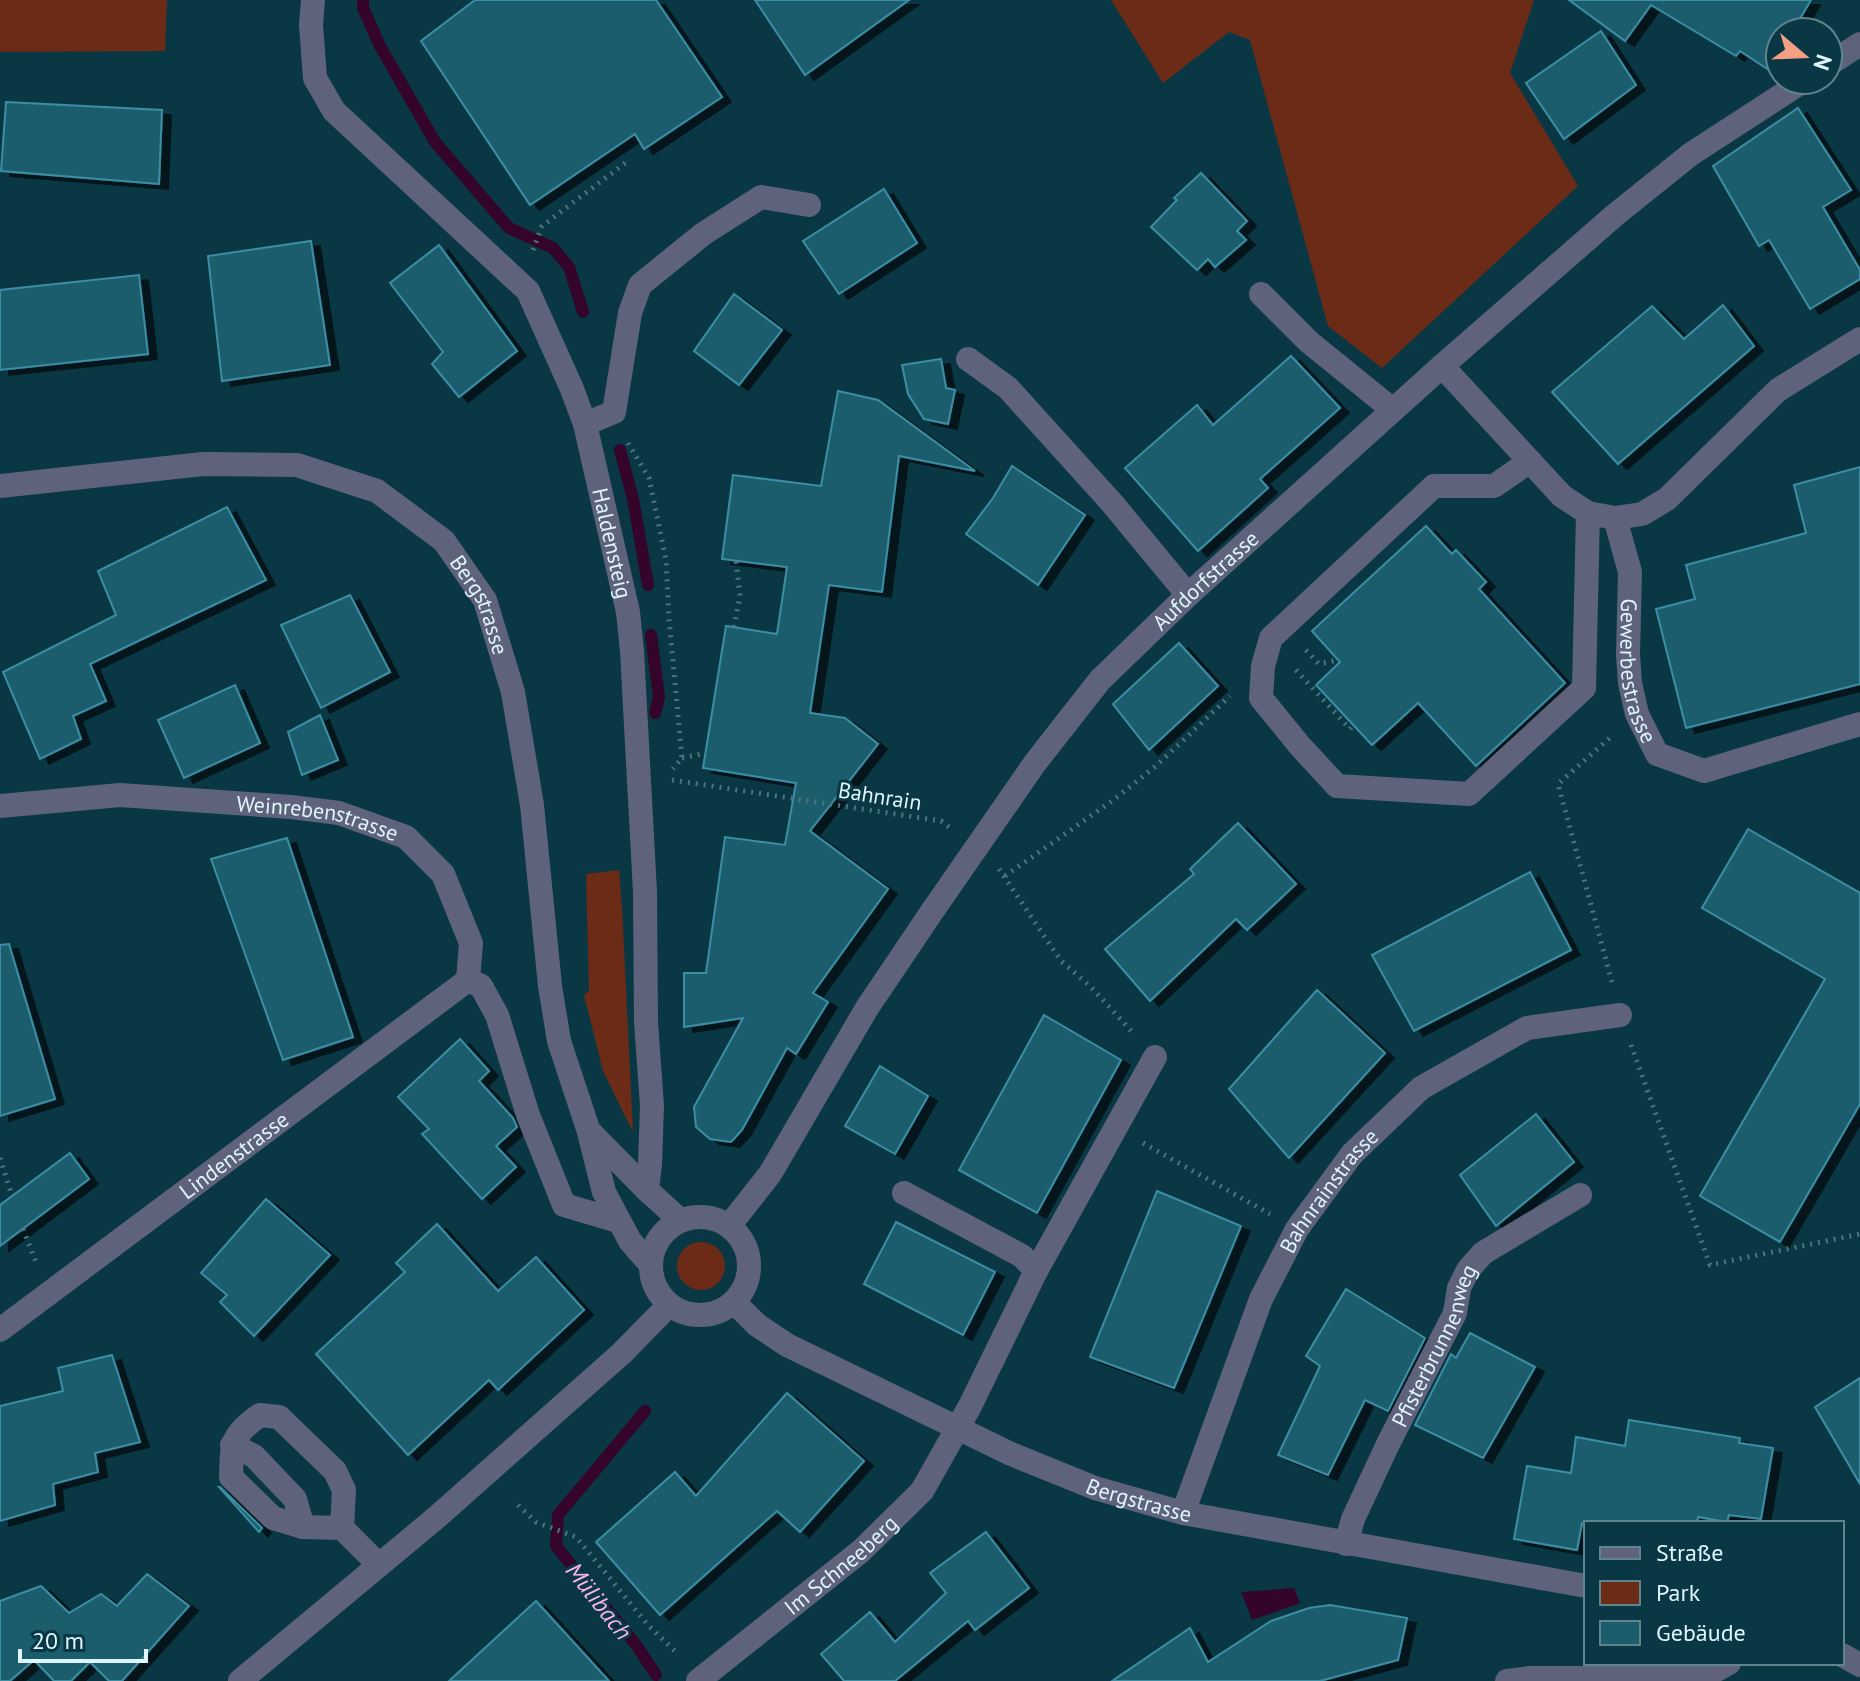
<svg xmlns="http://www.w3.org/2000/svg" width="1860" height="1681" font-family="'PT Sans',sans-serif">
<defs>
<filter id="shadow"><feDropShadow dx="9" dy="5" stdDeviation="0" flood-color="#0009"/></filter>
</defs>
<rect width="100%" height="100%" fill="#093844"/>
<g fill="#6c2b16">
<polygon points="0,0 167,0 165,51 0,52"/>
<polygon points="1111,0 1534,0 1510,73 1578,186 1382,368 1328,326 1250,40 1229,32 1163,83"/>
<polygon points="619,870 622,907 633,1132 603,1071 584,995 589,991 586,874"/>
<circle cx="701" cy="1266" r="24"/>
</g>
<polygon fill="#34042a" points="1294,1588 1300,1603 1252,1620 1241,1592"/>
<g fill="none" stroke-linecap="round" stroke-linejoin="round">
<g stroke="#34042a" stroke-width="12">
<polyline points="363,0 363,8 380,46 435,142 509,228 553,248 569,267 583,312"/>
<polyline points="620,450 633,499 648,585"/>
<polyline points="651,635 659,697 655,713"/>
<polyline points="645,1411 558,1515 556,1546 637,1646 656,1675"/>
</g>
</g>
<g fill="#1c5d6d" stroke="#3b8ea4" stroke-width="2" filter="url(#shadow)">
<polygon points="475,0 656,0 722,97 644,149 635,134 530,205 421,41"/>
<polygon points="755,0 909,0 805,75"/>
<polygon points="1569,0 1811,0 1792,32 1780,32 1780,52 1769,70 1740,51 1736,56 1651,5 1625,41"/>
<polygon points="1601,31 1636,85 1564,139 1526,83"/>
<polygon points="6,102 162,110 159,184 1,171"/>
<polygon points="1798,108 1851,190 1823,207 1860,270 1860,279 1810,309 1769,240 1759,246 1713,166"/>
<polygon points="1201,173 1247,221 1237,231 1246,240 1215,267 1208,259 1197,270 1151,227 1177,200 1174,198"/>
<polygon points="884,189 917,243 839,294 803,241"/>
<polygon points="311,241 330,365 222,381 208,256"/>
<polygon points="439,245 517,351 459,397 432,364 443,352 390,283"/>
<polygon points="139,275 148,354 0,370 0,290"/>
<polygon points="734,294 782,330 739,385 694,351"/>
<polygon points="1723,305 1754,346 1618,464 1552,392 1652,306 1684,339"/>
<polygon points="1291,356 1340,408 1260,479 1268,488 1198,551 1125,468 1197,405 1213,425"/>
<polygon points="941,359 946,388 955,390 948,424 924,419 908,394 902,365"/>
<polygon points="838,391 878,400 975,471 899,456 882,592 829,585 810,713 845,718 878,744 810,831 888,889 813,993 828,1002 796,1054 787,1048 742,1130 731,1142 710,1139 696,1127 694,1107 743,1018 684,1027 684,973 706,973 725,837 785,845 796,783 703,768 726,626 777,634 787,567 722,559 733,475 821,486"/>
<polygon points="1012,466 1085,515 1038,585 966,534 993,498"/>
<polygon points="1860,467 1860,684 1686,728 1656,609 1695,599 1686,565 1806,533 1794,485"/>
<polygon points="227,507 266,580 90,664 106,701 73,716 81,739 40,759 3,672 116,615 98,571"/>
<polygon points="1426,526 1452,554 1456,550 1486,582 1479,589 1565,683 1476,766 1418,703 1372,745 1316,685 1340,662 1312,631"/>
<polygon points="350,595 390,672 321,708 281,625"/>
<polygon points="1179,643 1218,686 1149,750 1113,704"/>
<polygon points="235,685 260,743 184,778 158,720"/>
<polygon points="320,715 338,760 302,775 288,732"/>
<polygon points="1238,823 1296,884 1247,930 1236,919 1150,1001 1105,949 1194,874 1190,869"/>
<polygon points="1748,829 1860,893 1860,1104 1780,1242 1700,1196 1825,979 1702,908"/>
<polygon points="287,838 353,1037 283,1060 211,859"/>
<polygon points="1530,872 1571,950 1414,1031 1372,955"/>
<polygon points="9,944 55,1099 0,1116 0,945"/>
<polygon points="1317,990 1385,1053 1289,1158 1229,1089"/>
<polygon points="1044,1015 1121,1060 1037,1213 959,1170"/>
<polygon points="460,1039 489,1071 479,1081 513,1118 517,1127 496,1146 516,1167 482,1199 422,1134 429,1129 398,1097"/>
<polygon points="880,1066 928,1096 895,1154 845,1126"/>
<polygon points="1536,1114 1574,1162 1496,1226 1460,1175"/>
<polygon points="70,1153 89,1179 0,1246 0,1205"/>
<polygon points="1157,1191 1241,1226 1174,1388 1090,1357"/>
<polygon points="266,1199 330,1255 254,1336 220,1302 227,1295 201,1273"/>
<polygon points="896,1222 995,1272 963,1335 864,1284"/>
<polygon points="437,1224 498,1291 536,1257 584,1310 498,1390 489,1380 408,1455 316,1354 405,1272 396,1263"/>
<polygon points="1346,1289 1425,1338 1388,1411 1365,1400 1328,1475 1278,1455 1320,1366 1306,1356"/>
<polygon points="1470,1333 1535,1367 1483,1458 1415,1425 1451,1354 1456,1358"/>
<polygon points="112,1355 140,1442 95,1453 98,1472 53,1484 55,1505 0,1521 0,1406 63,1391 58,1368"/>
<polygon points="1860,1378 1860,1484 1815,1407"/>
<polygon points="787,1393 864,1461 800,1532 777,1511 660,1615 596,1542 675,1472 696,1496"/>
<polygon points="1629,1420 1740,1438 1739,1443 1773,1448 1761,1519 1729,1515 1727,1522 1698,1517 1697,1523 1582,1523 1577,1550 1514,1539 1527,1466 1571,1473 1576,1437 1625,1446"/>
<polygon points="219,1487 220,1487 262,1528 259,1532"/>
<polygon points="986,1532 1029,1588 975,1630 968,1621 895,1681 844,1681 821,1654 870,1612 895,1642 946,1593 930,1573"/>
<polygon points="147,1574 189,1606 122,1681 109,1681 90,1662 71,1681 54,1681 34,1660 10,1681 0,1681 0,1601 41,1586 69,1613 101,1594 117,1606"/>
<polygon points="536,1601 609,1681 449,1681"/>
<polygon points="1330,1605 1407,1618 1398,1660 1320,1681 1112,1681 1190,1628 1208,1662 1271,1621 1309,1608"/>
</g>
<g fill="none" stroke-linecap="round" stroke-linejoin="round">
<g stroke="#4c747e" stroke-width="5" stroke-dasharray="2 6" stroke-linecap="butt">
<polyline points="533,250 542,226 628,161"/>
<polyline points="628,443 649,478 666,560 669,619 682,758 673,769"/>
<polyline points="734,627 740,596 736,561"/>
<polyline points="1306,650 1319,664 1337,660"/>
<polyline points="1296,670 1350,729 1353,725"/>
<polyline points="682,758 706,753"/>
<polyline points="672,780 941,821 949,827"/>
<polyline points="999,869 1061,961 1091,987 1134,1034"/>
<polyline points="1005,876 1112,801 1156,766 1230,696"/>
<polyline points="1612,982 1558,784 1613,735"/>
<polyline points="1631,1045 1710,1265 1860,1234"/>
<polyline points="1143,1143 1270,1214"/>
<polyline points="0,1158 12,1196"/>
<polyline points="23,1229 36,1262"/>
<polyline points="518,1505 536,1522 576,1537 648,1625 678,1654"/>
</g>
<g stroke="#5f627b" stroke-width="24">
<path id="s1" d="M313,0L311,25L315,78L334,111L528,291L572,389L585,424L628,612L632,651L645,892L646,1022L652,1106L650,1164L647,1190"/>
<polyline points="1828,65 1860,44"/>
<polyline points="1261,294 1309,342 1393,410"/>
<polyline points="968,359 1008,388 1112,503 1188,595"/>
<polyline points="1442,366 1562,496 1588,513 1615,518 1642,514 1667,499 1778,390 1860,339"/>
<polyline points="585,424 614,412 630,313 640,285 703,234 761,197 809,205"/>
<polyline points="1530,461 1494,486 1434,486 1271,638 1263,666 1261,698 1300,746 1337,786 1469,794 1584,688 1588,513"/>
<path id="s2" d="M0,486L203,464L297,465L377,491L444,541L485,600L513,692L532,805L550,986L559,1041L589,1132L604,1192L630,1241L651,1265"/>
<path id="s3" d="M1615,518L1630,572L1628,655L1630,683L1637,714L1657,754L1704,771L1860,724"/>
<path id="s4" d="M0,806L120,795L291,807L339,813L406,837L443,874L471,943L468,980L481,986L497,1015L528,1115L564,1205L618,1221"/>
<polyline points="591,1133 647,1190 681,1221"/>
<polyline points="904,1193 1022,1256 1036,1271"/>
<circle cx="700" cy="1266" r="49"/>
<path id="s5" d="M729,1226L770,1174L867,1008L931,913L1035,763L1100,680L1188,595L1442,366L1615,215L1691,154L1805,80"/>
<path id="s6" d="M734,1302L757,1325L787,1345L1011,1454L1095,1488L1183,1513L1586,1586"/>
<path id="s7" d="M0,1330L468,980"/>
<polyline points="232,1445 254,1456 295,1499 303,1527"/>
<path id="s8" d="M1183,1513L1261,1299L1297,1229L1352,1154L1421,1088L1527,1028L1620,1015"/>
<path d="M342,1528L344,1490L335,1471L279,1417L260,1415C231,1435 232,1443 231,1477L273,1518L303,1527L342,1528L379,1565"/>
<path id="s9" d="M1346,1544L1353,1519L1388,1444L1455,1313L1459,1288L1468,1270L1483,1253L1580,1195"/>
<polyline points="1842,1655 1860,1665"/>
<polyline points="240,1681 437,1517 622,1353 669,1305"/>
<path id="s10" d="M698,1681L861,1551L922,1491L970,1406L1036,1271L1155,1057"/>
<polyline points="1507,1681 1530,1678 1653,1678 1711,1673 1729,1663"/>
</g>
</g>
<g text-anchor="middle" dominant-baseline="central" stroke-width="6" stroke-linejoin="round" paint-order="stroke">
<g font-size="22" fill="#def5fc" stroke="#093844">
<text stroke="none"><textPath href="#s1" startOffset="648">Haldensteig</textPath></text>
<text stroke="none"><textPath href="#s5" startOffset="806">Aufdorfstrasse</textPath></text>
<text stroke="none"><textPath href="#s2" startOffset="540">Bergstrasse</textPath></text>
<text stroke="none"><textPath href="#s3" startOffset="156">Gewerbestrasse</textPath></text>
<text transform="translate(880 796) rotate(9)">Bahnrain</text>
<text stroke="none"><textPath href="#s4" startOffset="320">Weinrebenstrasse</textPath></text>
<text stroke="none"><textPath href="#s7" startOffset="292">Lindenstrasse</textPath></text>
<text stroke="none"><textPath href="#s8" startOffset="356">Bahnrainstrasse</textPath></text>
<text stroke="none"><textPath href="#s9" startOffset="218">Pfisterbrunnenweg</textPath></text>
<text stroke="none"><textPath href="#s6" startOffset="454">Bergstrasse</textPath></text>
<text stroke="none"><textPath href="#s10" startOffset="184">Im Schneeberg</textPath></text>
</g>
<g font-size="24" font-style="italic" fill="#fdb4e7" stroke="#093844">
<text transform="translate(599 1601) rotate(52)">Mülibach</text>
</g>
</g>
<rect x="1584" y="1521" width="260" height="144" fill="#093844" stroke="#5e848e" stroke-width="2"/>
<rect x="1600" y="1547" width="40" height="12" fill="#5f627b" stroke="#5e848e" stroke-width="2"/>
<text x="1656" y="1561" font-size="24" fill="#def5fc">Straße</text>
<rect x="1600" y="1581" width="40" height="24" fill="#6c2b16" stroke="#5e848e" stroke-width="2"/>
<text x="1656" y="1601" font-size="24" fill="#def5fc">Park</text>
<rect x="1600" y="1621" width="40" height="24" fill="#1c5d6d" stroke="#5e848e" stroke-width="2"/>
<text x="1656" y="1641" font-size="24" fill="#def5fc">Gebäude</text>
<g transform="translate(1804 56) rotate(109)"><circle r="38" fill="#093844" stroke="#5e848e" stroke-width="2"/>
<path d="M0-6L14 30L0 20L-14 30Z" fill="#f39f84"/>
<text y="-12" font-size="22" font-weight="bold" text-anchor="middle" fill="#def5fc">N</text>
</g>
<path d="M20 1649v12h126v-12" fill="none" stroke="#def5fc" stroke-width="4"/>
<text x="32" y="1649" font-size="24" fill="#def5fc" stroke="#093844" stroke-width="6" paint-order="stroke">20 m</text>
</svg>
